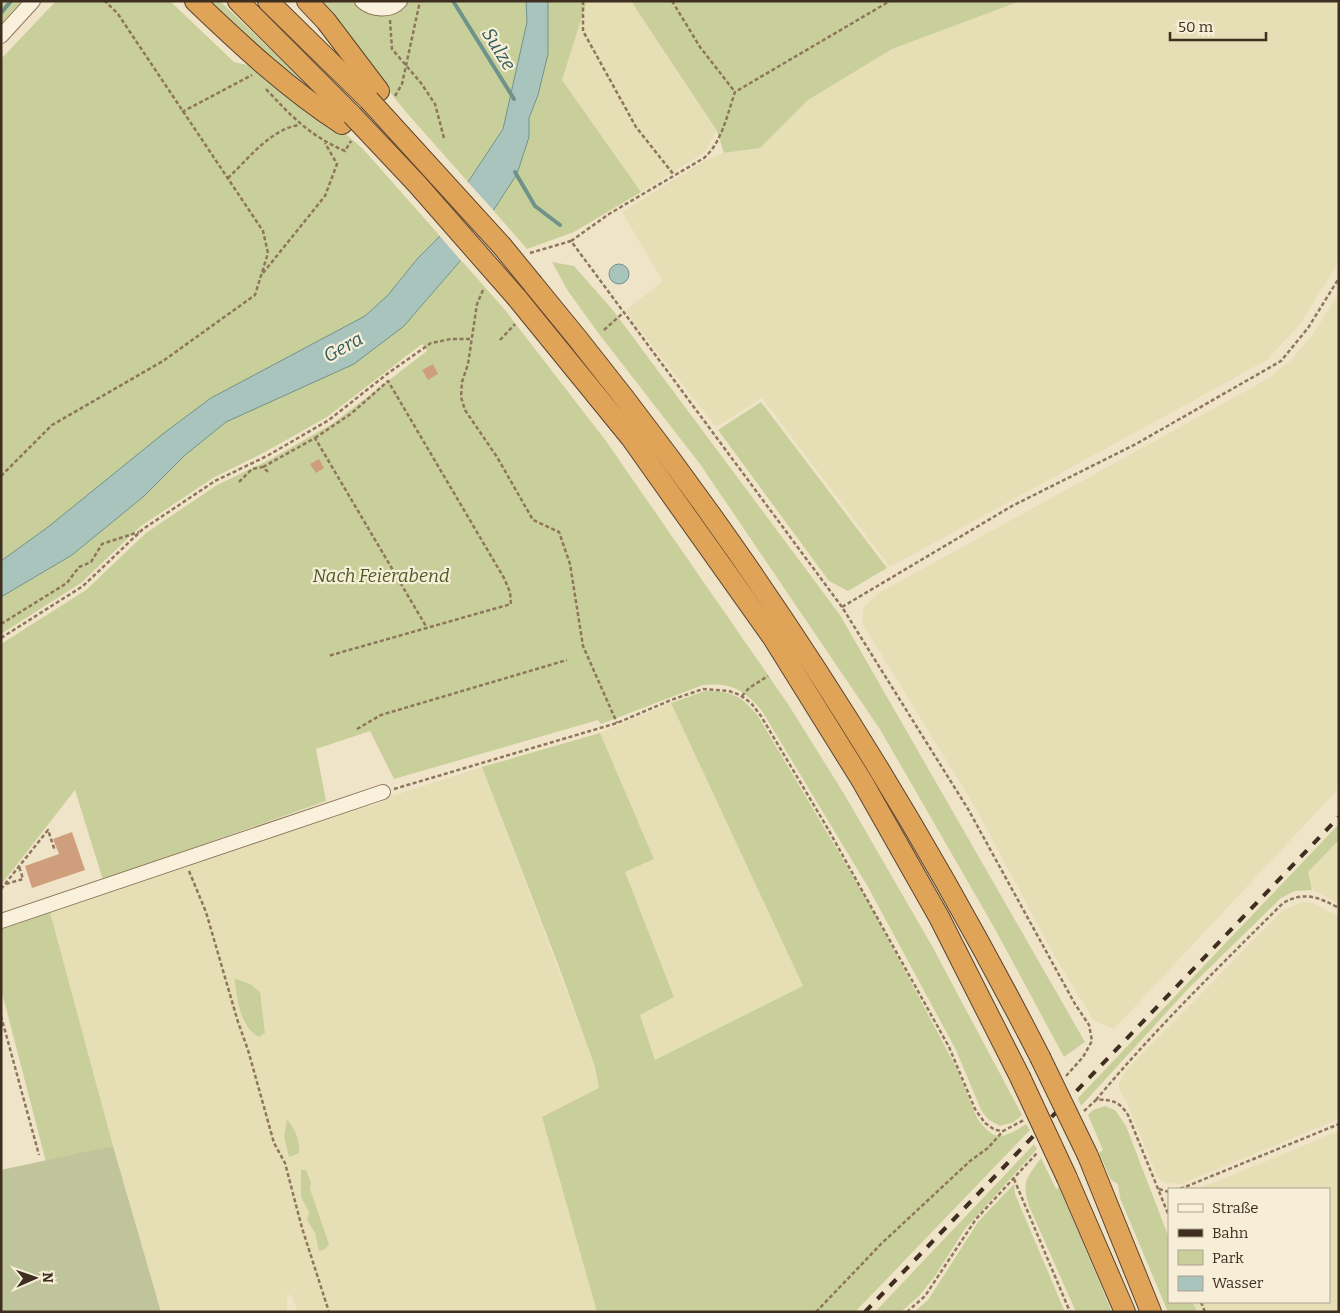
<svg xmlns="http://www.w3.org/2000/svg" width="1340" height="1313" font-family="Bitter,serif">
<rect width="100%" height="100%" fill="#f0e4c8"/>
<g fill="#e6deb5" fill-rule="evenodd">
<polygon points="587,1 631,1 717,131 704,153 641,192 562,80"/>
<polygon points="1021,1 1339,1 1339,262 1300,324 1267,360 890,567 762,398 716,427 625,311 663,281 622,212 704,161 724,153 760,148 808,100 892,49"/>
<polygon points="1339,293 1339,788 1114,1029 1094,1021 1055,957 975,807 862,623 864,607 877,594 1269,378 1291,360 1314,333"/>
<polygon points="671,703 803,986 655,1060 640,1015 674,997 625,872 654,859 600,733"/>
<path d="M482,767L595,1067L599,1088L542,1118L597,1312H297L293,1298L287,1293V1312H161L113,1146L50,912L89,899L126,882L340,813L374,805L392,796ZM234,978L262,1007L263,1021L251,1033L243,1023ZM293,1125L299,1147L289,1157L284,1137ZM311,1182L310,1189L324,1230L317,1243L315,1233L307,1220L309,1212L301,1197L302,1190Z"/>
<polygon points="1339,840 1339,903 1312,890 1308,872"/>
<polygon points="1303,902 1313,903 1339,917 1339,1119 1181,1184 1165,1183 1158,1178 1125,1099 1119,1090 1119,1083 1125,1071 1282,911"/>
<polygon points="1339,1131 1339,1312 1197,1312 1193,1302 1329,1302 1329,1189 1198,1189"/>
</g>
<g fill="#c9cf9b">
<polygon points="1,1 22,1 1,24"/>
<polygon points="56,1 170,1 234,62 256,67 294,102 338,127 363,149 440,236 418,258 388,295 365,316 211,398 48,527 1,561 1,59"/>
<polygon points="206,1 220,1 319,96 317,98"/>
<polygon points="318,1 526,1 527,22 503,129 468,182 405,111"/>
<polygon points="548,1 587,1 562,80 641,192 574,232 527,249 493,210 517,174 529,137 529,118 538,95 548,54"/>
<polygon points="631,1 1021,1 892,49 808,100 760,148 724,153 717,131"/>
<path d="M461,260L505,310L606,441L788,704L846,797L932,946L1022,1115L1014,1122L1000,1126L989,1120L982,1112L956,1050L868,887L762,711C745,690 731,682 703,685L601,724L598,720L394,779L370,731L316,749L326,801L103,880L75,790L1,885V644L86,590L146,533L217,485L269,460L332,424L427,351L422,344L327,417L265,452L213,478L141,526L81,583L1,634V597L72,555L143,497L184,456L226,421L285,394L404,326Z"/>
<polygon points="552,262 574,266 612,309 840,615 1085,1042 1064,1057 995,929 881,731 700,464 599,334 568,291"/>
<polygon points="761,402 887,568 848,591 829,581 718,430"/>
<path d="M705,691C731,691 741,695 758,716L870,905L957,1069L977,1118C995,1143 1003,1139 1026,1124L1030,1130L855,1312H597L542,1117L599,1088L595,1067L559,967L482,767L600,733L654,859L625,872L674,997L640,1015L655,1060L803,986L671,703Z"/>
<polygon points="1339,824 1339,840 1308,872 1312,890 1295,891 1281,898 1187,990 1081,1106 1078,1098"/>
<polygon points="50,912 113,1146 46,1162 1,989 1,927"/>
<path d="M234,978L250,984L260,992L265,1033L259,1037C239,1027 238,999 234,978Z"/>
<polygon points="1105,1106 1115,1110 1126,1126 1169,1238 1169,1302 1193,1302 1197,1312 1168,1312 1120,1198 1118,1184 1111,1180 1099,1153 1103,1150 1088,1115 1093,1110"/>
<path d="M287,1120C295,1127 300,1142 299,1153L289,1157L284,1137Z"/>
<polygon points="1034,1144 1037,1149 965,1229 935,1276 919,1296 901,1312 875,1312"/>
<path d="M1041,1158L1056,1189L1059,1187L1112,1312H1076L1029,1206C1021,1181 1027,1178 1041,1158Z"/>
<polygon points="301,1170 306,1170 311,1182 310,1189 329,1244 324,1250 319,1251 315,1233 307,1220 309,1212 301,1197"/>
<polygon points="1014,1184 1015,1194 1065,1312 914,1312 928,1300 978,1222"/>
</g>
<polygon fill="#bfc49a" points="113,1146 161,1312 1,1312 1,1170"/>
<g fill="#a9c4bc" stroke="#6f938a">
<polygon points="526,1 548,1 548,54 538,95 529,118 529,137 517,174 461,260 404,326 354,364 226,422 184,456 143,497 72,555 1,597 1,561 48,527 164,433 211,398 365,316 388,295 418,258 440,236 468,182 503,129 527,22"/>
<circle cx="619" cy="274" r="10"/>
</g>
<polygon fill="#f0e4c8" points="466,180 495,212 462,262 438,234"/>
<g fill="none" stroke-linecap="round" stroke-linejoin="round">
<g stroke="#6f938a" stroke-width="4">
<polyline points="453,1 514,99"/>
<polyline points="1,13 11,1"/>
<polyline points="515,172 535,206 560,225"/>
</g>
</g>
<g fill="#cf9f7d">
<polygon points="433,364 438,374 428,380 422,370"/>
<polygon points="319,459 324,468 316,473 310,464"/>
<polygon points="72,832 85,870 32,888 25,866 59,854 53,839"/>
</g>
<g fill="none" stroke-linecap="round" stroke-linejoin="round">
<defs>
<g id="minor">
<path d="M362,1C372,10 391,12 400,1"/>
<polyline points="1,36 33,1"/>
<polyline points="1,921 383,792"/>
</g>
<g id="highway">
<path d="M195,1C241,45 288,89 342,124"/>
<polyline points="238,1 352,115"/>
<polyline points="268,1 369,100"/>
<polyline points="307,1 326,21 379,91"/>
<path d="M533,284C731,522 899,782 1040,1057"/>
<polyline points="517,298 631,438 773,638 862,781 939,917 1020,1077"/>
<polyline points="1088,1156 1151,1312"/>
<polyline points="1067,1178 1125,1312"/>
</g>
</defs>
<use href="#minor" stroke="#8d765c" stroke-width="16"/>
<use href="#highway" stroke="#5b4430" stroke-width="22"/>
<g stroke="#8d765c" stroke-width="2.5" stroke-dasharray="4 2.5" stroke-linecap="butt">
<polyline points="583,1 583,31 636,127 674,175"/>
<polyline points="672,1 700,47 735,92"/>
<polyline points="390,20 392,49 421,83 435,104 444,138"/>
<path d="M266,89C291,116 310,136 345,151L351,141"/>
<polyline points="395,96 402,84 420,1"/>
<polyline points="182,112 252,75"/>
<path d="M228,178C248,159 271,129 299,125"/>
<path d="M571,241L609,214L704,158C722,142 727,115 735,92L890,1"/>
<polyline points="530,253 571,241 842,607"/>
<polyline points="263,273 325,196 337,164 325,143"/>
<polyline points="483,290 477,304 468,364 462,382 461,397 465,410 497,457 533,520 559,532 570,564 583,646 617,723"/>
<polyline points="604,330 623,313"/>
<polyline points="500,340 515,324"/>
<polyline points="315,438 352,413 388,381 504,578 510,592 511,604 328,656"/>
<polyline points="263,467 315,438 427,628"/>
<polyline points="1,476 52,425 163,361 255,295 268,253 263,231 118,14 105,1"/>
<polyline points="239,482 252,469 263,467 269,473"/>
<polyline points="1,624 67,583 79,567 91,562 102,544 139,532"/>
<polyline points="1,638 83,586 143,529 215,481 267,456 329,420 387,374 431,343 451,339 472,339"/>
<polyline points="742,696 749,688 768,676"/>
<polyline points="357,729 381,715 567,660"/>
<polyline points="394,789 617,723 671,700 703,689 729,691 740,695 751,703 761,716 828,829 949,1047 975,1109 985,1123 995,1130 1003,1131 1024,1120"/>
<polyline points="189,871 206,912 238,1022 248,1050 274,1143 285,1163 302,1228 329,1312"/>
<polyline points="6,884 23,879 19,866"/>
<polyline points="1,889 48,830 55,851"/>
<polyline points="1,1016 39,1155"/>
<polyline points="1066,1076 1083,1057 1092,1041 1089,1025 1075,1004 968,809 842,607 1012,506 1136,444 1281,361 1308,328 1339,278"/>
<path d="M1096,1100C1154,1030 1219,967 1283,903C1305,891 1318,897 1339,908"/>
<path d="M1084,1111L1096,1100C1112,1099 1120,1102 1128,1115L1169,1216"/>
<polyline points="1014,1179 1070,1312"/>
<polyline points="1159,1189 1169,1192"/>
<polyline points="1180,1189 1339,1124"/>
<polyline points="1201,1302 1205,1312"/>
<polyline points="816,1312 881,1244 970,1161 988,1148 1003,1131"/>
<polyline points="907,1312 925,1296 976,1219 1037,1153"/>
</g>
<use href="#minor" stroke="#faf1dc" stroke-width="14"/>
<use href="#highway" stroke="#e0a458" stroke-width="20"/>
<polyline stroke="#3d2e20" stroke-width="4" stroke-dasharray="9 9" stroke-linecap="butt" points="865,1312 1339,817"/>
<defs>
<g id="highway-bridge">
<polyline points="369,100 502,246 533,284"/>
<polyline points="352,115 417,184 517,298"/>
<polyline points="1040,1057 1088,1156"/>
<polyline points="1020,1077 1067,1178"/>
</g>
</defs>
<use href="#highway-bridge" stroke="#5b4430" stroke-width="22" stroke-linecap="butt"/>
<use href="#highway-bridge" stroke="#e0a458" stroke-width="20"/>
</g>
<g text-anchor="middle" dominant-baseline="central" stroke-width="4.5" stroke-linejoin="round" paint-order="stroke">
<g font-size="18" font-style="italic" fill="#4d5a26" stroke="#f7eed8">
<text x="381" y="576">Nach Feierabend</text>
</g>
<g font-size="19" font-style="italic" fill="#2f5d5a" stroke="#f7eed8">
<text transform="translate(499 49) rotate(58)">Sulze</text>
<text transform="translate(343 347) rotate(-29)">Gera</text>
</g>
</g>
<rect width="1340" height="1313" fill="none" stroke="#3d2e20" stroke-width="5"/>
<rect x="1168" y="1188" width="162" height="115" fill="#f7eed8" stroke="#ada18e"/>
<rect x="1178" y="1204" width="25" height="8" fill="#faf1dc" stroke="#ada18e"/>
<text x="1212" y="1213" font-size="15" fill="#3d2e20">Straße</text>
<rect x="1178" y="1229" width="25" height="8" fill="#3d2e20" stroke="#ada18e"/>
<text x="1212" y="1238" font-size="15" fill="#3d2e20">Bahn</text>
<rect x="1178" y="1250" width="25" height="15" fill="#c9cf9b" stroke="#ada18e"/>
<text x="1212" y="1263" font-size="15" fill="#3d2e20">Park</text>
<rect x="1178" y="1276" width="25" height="15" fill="#a9c4bc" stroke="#ada18e"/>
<text x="1212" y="1288" font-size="15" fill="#3d2e20">Wasser</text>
<g transform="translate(35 1278) rotate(88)" stroke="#f7eed8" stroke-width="4" paint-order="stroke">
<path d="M0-4L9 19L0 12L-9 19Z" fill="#3d2e20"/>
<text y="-8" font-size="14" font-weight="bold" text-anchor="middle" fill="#3d2e20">N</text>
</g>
<path d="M1170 32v8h96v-8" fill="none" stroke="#3d2e20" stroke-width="2.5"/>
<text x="1178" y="32" font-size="15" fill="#3d2e20" stroke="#f7eed8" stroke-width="4" paint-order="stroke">50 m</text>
</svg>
